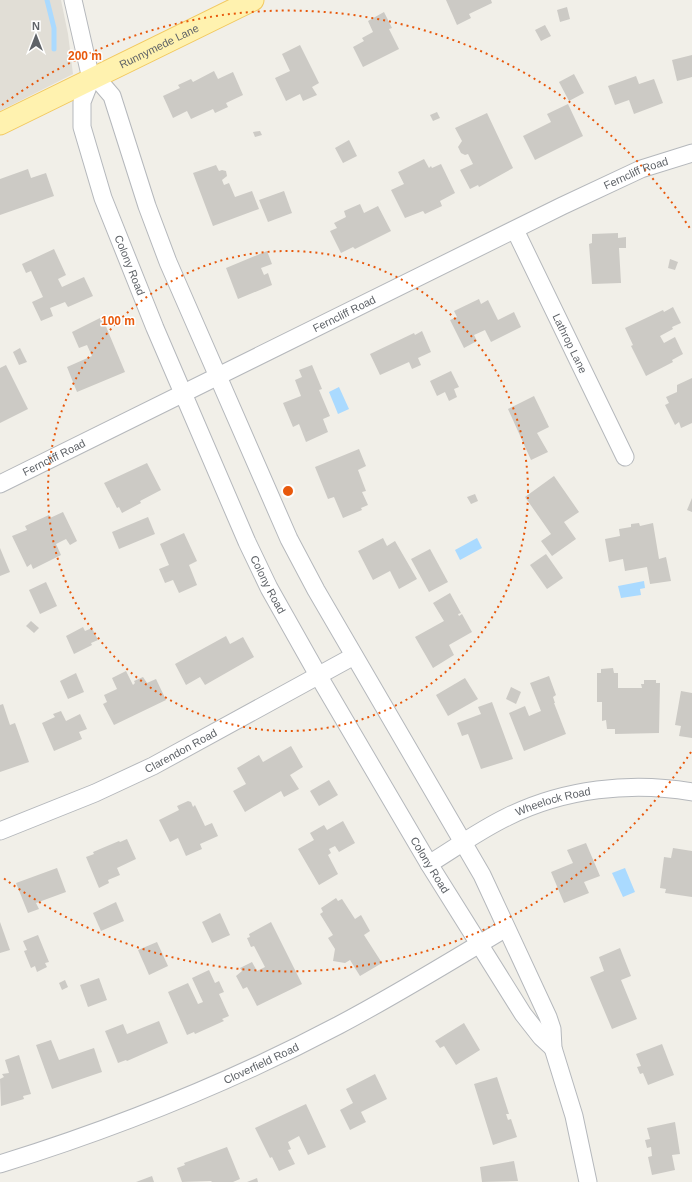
<svg xmlns="http://www.w3.org/2000/svg" width="692" height="1182" font-family="Arial,sans-serif">
<rect width="100%" height="100%" fill="#f1efe8"/>
<polygon fill="#e1ded6" points="0,0 61,0 68,34 73,74 0,111"/>
<g fill="#aadaff">
<polygon points="339,387 349,409 338,414 329,392"/>
<polygon points="477,538 482,548 460,560 455,550"/>
<polygon points="644,581 645,588 640,589 641,595 621,598 618,586"/>
<polygon points="625,868 635,892 623,897 612,873"/>
</g>
<g fill="none" stroke-linecap="round" stroke-linejoin="round">
<polyline stroke="#aadaff" stroke-width="5" points="47,0 54,28 54,49"/>
</g>
<g fill="#cccac5">
<polygon points="446,0 491,0 492,3 469,14 471,18 457,25"/>
<polygon points="567,7 570,19 560,22 557,10"/>
<polygon points="384,12 392,28 389,29 399,49 363,67 353,47 364,41 362,38 373,32 368,21"/>
<polygon points="545,25 551,36 541,41 535,30"/>
<polygon points="300,45 319,83 312,87 317,95 303,101 300,94 286,101 275,78 290,71 282,54"/>
<polygon points="692,55 692,77 677,81 672,60"/>
<polygon points="214,71 218,79 233,72 243,95 226,103 228,107 215,113 213,109 191,119 187,111 173,118 163,96 180,88 178,85 191,79 193,82"/>
<polygon points="574,74 584,93 569,101 559,82"/>
<polygon points="636,76 639,84 654,79 663,103 634,114 629,100 615,105 608,86"/>
<polygon points="568,104 583,136 535,160 523,136 551,122 547,114"/>
<polygon points="437,112 440,118 433,121 430,115"/>
<polygon points="487,113 513,168 479,187 478,185 470,189 460,170 473,164 468,154 465,155 461,153 458,147 462,141 455,128"/>
<polygon points="260,131 262,135 255,137 253,132"/>
<polygon points="349,140 357,156 343,163 335,148"/>
<polygon points="424,159 429,168 431,166 432,168 441,164 455,193 440,201 442,206 425,214 423,211 405,218 391,190 404,184 398,172"/>
<polygon points="216,165 219,171 222,170 226,171 227,176 222,180 224,185 229,183 235,197 252,191 259,209 213,226 193,173"/>
<polygon points="28,169 31,178 46,173 54,196 0,215 0,179"/>
<polygon points="284,191 292,213 268,222 259,200"/>
<polygon points="360,204 364,213 378,206 391,231 355,249 353,247 341,253 330,231 337,228 334,223 346,217 344,211"/>
<polygon points="618,233 618,238 626,237 626,248 619,248 621,283 592,284 589,244 592,243 592,234"/>
<polygon points="54,249 66,275 58,279 62,287 84,277 93,296 68,307 65,302 50,308 53,316 41,321 32,302 43,297 31,271 26,273 22,264"/>
<polygon points="267,251 272,264 261,268 264,275 268,273 272,285 238,299 226,268"/>
<polygon points="670,259 678,262 675,270 668,268"/>
<polygon points="479,299 481,304 488,300 498,320 514,312 521,327 491,342 485,330 474,335 477,341 464,348 450,320 457,317 454,311"/>
<polygon points="673,307 681,323 672,327 673,329 660,336 664,343 675,337 683,354 672,360 673,362 646,376 631,346 633,345 625,328 663,310 664,312"/>
<polygon points="102,317 125,372 77,392 67,367 92,356 87,345 79,348 72,332"/>
<polygon points="422,331 431,352 418,358 421,365 412,369 409,362 380,375 370,354 414,333 415,335"/>
<polygon points="20,348 27,362 19,365 13,352"/>
<polygon points="6,365 28,409 0,423 0,368"/>
<polygon points="312,365 322,389 319,390 330,416 323,419 328,432 306,442 299,424 293,427 283,403 301,396 295,380 302,377 299,370"/>
<polygon points="451,371 459,387 454,389 457,397 449,401 445,392 437,396 430,381"/>
<polygon points="692,378 692,423 681,428 679,422 675,425 665,405 669,403 666,397 677,392 677,385"/>
<polygon points="534,396 549,427 537,433 548,452 531,460 508,409"/>
<polygon points="359,449 366,466 358,470 366,491 362,492 368,505 361,508 362,510 343,518 334,497 328,499 315,467"/>
<polygon points="147,463 161,490 140,501 141,503 122,513 119,507 117,508 104,483"/>
<polygon points="554,476 579,512 564,522 576,539 552,556 541,541 551,534 525,497"/>
<polygon points="475,494 478,501 471,504 467,497"/>
<polygon points="692,498 692,512 687,510"/>
<polygon points="63,512 77,541 70,545 66,539 56,544 61,555 33,569 31,564 27,567 12,536 27,530 25,526 49,515 50,518"/>
<polygon points="148,517 155,534 119,549 112,532"/>
<polygon points="639,523 640,526 653,523 659,559 666,557 671,581 650,584 647,567 625,571 623,559 609,562 605,539 620,536 619,529 631,527 631,524"/>
<polygon points="184,533 197,561 189,565 197,585 179,593 173,580 165,583 159,569 169,565 160,544"/>
<polygon points="383,538 387,546 395,541 417,579 399,589 390,571 373,580 358,551"/>
<polygon points="0,548 10,572 0,576"/>
<polygon points="430,549 448,582 429,592 411,559"/>
<polygon points="546,554 563,578 547,589 530,565"/>
<polygon points="46,582 57,606 40,614 29,590"/>
<polygon points="450,593 461,613 458,614 459,616 462,614 472,632 449,645 454,655 433,668 415,637 444,621 433,603"/>
<polygon points="31,621 39,628 34,633 26,626"/>
<polygon points="83,627 85,631 92,628 98,640 91,643 92,645 74,654 66,636"/>
<polygon points="226,636 230,644 243,637 254,657 205,685 200,677 186,685 175,664"/>
<polygon points="613,668 614,673 618,673 618,688 642,688 641,684 644,684 644,680 656,680 656,683 660,683 659,733 615,734 615,729 607,729 606,720 602,721 602,702 597,702 597,673 601,673 601,669"/>
<polygon points="126,671 133,685 135,683 134,681 143,677 147,683 156,679 166,700 114,725 103,704 107,702 104,695 117,689 112,678"/>
<polygon points="76,673 84,692 68,699 60,681"/>
<polygon points="549,676 556,695 553,697 555,703 554,703 566,734 524,751 509,713 525,706 529,716 541,711 530,683"/>
<polygon points="465,678 478,699 448,716 436,695"/>
<polygon points="511,687 521,692 516,704 506,699"/>
<polygon points="681,691 692,693 692,738 679,736 681,726 675,725"/>
<polygon points="492,702 513,759 481,769 468,734 462,736 457,723 481,714 478,707"/>
<polygon points="3,704 10,725 15,723 29,762 0,772 0,705"/>
<polygon points="61,711 66,721 80,714 87,729 79,732 82,739 54,751 42,723 55,717 53,714"/>
<polygon points="291,746 303,767 290,775 299,789 284,797 281,791 245,812 233,791 246,784 237,768 259,755 263,762"/>
<polygon points="329,780 338,795 319,806 310,791"/>
<polygon points="188,801 191,802 193,807 195,805 205,826 212,823 218,836 200,844 202,849 186,856 178,838 170,842 159,820 179,810 177,806"/>
<polygon points="343,821 355,843 339,852 335,846 329,849 331,853 328,855 338,874 319,885 298,849 314,840 310,833 324,825 327,830"/>
<polygon points="127,839 136,859 117,868 120,875 108,880 109,883 99,888 86,857 94,854 93,852 119,841 120,842"/>
<polygon points="586,843 600,876 584,882 589,893 564,903 551,872 573,863 567,850"/>
<polygon points="673,848 692,851 692,897 665,893 666,889 660,888 664,857 671,858"/>
<polygon points="57,868 66,892 36,903 39,909 28,913 16,883"/>
<polygon points="336,898 338,901 342,899 355,919 361,915 370,931 364,935 382,963 360,976 350,960 345,963 333,961 335,949 328,938 333,935 320,914 323,912 321,908"/>
<polygon points="116,902 124,921 101,931 93,913"/>
<polygon points="220,913 230,935 212,943 202,922"/>
<polygon points="0,922 10,950 0,953"/>
<polygon points="271,922 302,984 257,1006 247,987 243,989 236,976 242,971 240,968 252,962 257,971 265,967 254,946 251,947 247,938 250,937 249,934"/>
<polygon points="38,935 49,962 45,963 47,967 37,972 35,966 31,968 24,951 27,950 23,941"/>
<polygon points="157,942 168,966 149,975 138,950"/>
<polygon points="620,948 631,976 621,980 637,1019 612,1029 590,977 604,971 599,957"/>
<polygon points="209,970 215,983 219,981 224,992 219,994 229,1016 222,1019 224,1021 195,1034 194,1032 187,1035 168,992 188,983 198,1004 203,1002 192,978"/>
<polygon points="99,978 107,1000 88,1007 80,985"/>
<polygon points="65,980 68,987 62,990 59,983"/>
<polygon points="159,1021 168,1043 127,1061 126,1060 118,1063 105,1031 123,1024 127,1034"/>
<polygon points="464,1023 480,1050 456,1065 444,1046 440,1048 435,1041"/>
<polygon points="51,1040 59,1060 94,1048 102,1072 52,1089 36,1045"/>
<polygon points="662,1044 674,1075 648,1085 643,1073 640,1074 637,1067 641,1066 636,1054"/>
<polygon points="19,1055 31,1094 23,1096 24,1099 1,1106 0,1079 4,1077 2,1074 9,1073 5,1060"/>
<polygon points="375,1074 387,1099 361,1112 366,1122 350,1130 340,1110 353,1103 346,1089"/>
<polygon points="497,1077 509,1114 506,1114 508,1120 511,1119 517,1137 493,1145 474,1084"/>
<polygon points="306,1104 326,1147 308,1155 299,1136 288,1142 291,1149 288,1150 295,1164 279,1171 272,1157 270,1158 255,1128"/>
<polygon points="675,1122 680,1154 672,1155 675,1170 652,1175 648,1157 652,1156 651,1147 647,1148 645,1140 650,1139 647,1128"/>
<polygon points="227,1147 240,1179 233,1182 212,1182 211,1181 182,1182 177,1168 185,1165 184,1163"/>
<polygon points="514,1161 518,1181 482,1182 480,1167"/>
<polygon points="152,1176 154,1182 136,1182"/>
<polygon points="257,1178 258,1182 247,1182"/>
</g>
<g fill="none" stroke-linecap="round" stroke-linejoin="round">
<defs>
<g id="minor">
<path id="s1" d="M73,0L91,79L82,102V127L103,198L155,328L247,542L269,588L318,675L429,864L523,1014L541,1037L553,1048"/>
<polyline points="91,79 100,82 112,96 147,206 168,262 289,539 316,590 482,875 548,1017 552,1029 553,1048 574,1116 588,1182"/>
<path id="s2" d="M515,230L625,457"/>
<path id="s3" d="M0,484L562,206L641,169L692,153"/>
<path id="s4" d="M0,831L95,793L153,766L354,656"/>
<path id="s5" d="M429,864C455,848 480,830 507,817C563,789 631,781 692,792"/>
<path id="s6" d="M0,1164C116,1128 231,1082 339,1025C396,995 451,961 506,928"/>
</g>
<g id="major">
<path id="s7" d="M0,124L253,0"/>
</g>
</defs>
<use href="#minor" stroke="#b5b8bc" stroke-width="19"/>
<use href="#major" stroke="#f2c960" stroke-width="23"/>
<use href="#minor" stroke="#fff" stroke-width="17"/>
<use href="#major" stroke="#fff2af" stroke-width="21"/>
</g>
<g fill="none" stroke="#e8590c" stroke-width="2" stroke-dasharray="2 4">
<circle cx="288" cy="491" r="240"/>
<path d="M691 752A480 480 0 0 1 2 877M2 105A480 480 0 0 1 691 230"/>
</g>
<g text-anchor="middle" dominant-baseline="central" stroke-width="3" stroke-linejoin="round" paint-order="stroke">
<g font-size="11" fill="#5f6368" stroke="#fff">
<text stroke="none"><textPath href="#s7" startOffset="177">Runnymede Lane</textPath></text>
<text stroke="none"><textPath href="#s3" startOffset="708">Ferncliff Road</textPath></text>
<text stroke="none"><textPath href="#s1" startOffset="277">Colony Road</textPath></text>
<text stroke="none"><textPath href="#s3" startOffset="384">Ferncliff Road</textPath></text>
<text stroke="none"><textPath href="#s2" startOffset="126">Lathrop Lane</textPath></text>
<text stroke="none"><textPath href="#s3" startOffset="60">Ferncliff Road</textPath></text>
<text stroke="none"><textPath href="#s1" startOffset="625">Colony Road</textPath></text>
<text stroke="none"><textPath href="#s4" startOffset="198">Clarendon Road</textPath></text>
<text stroke="none"><textPath href="#s5" startOffset="140">Wheelock Road</textPath></text>
<text stroke="none"><textPath href="#s1" startOffset="949">Colony Road</textPath></text>
<text stroke="none"><textPath href="#s6" startOffset="280">Cloverfield Road</textPath></text>
</g>
</g>
<circle cx="288" cy="491" r="6" fill="#e8590c" stroke="#fff" stroke-width="2"/>
<g font-size="12" text-anchor="middle" font-weight="bold" fill="#e8590c" stroke="#fff" stroke-width="3" stroke-linejoin="round" paint-order="stroke">
<text x="85" y="60">200 m</text>
<text x="118" y="325">100 m</text>
</g>
<g transform="translate(36 36)" stroke="#ffffff" stroke-width="3" paint-order="stroke">
<path d="M0-3L7 15L0 10L-7 15Z" fill="#5f6368"/>
<text y="-6" font-size="11" font-weight="bold" text-anchor="middle" fill="#5f6368">N</text>
</g>
</svg>
